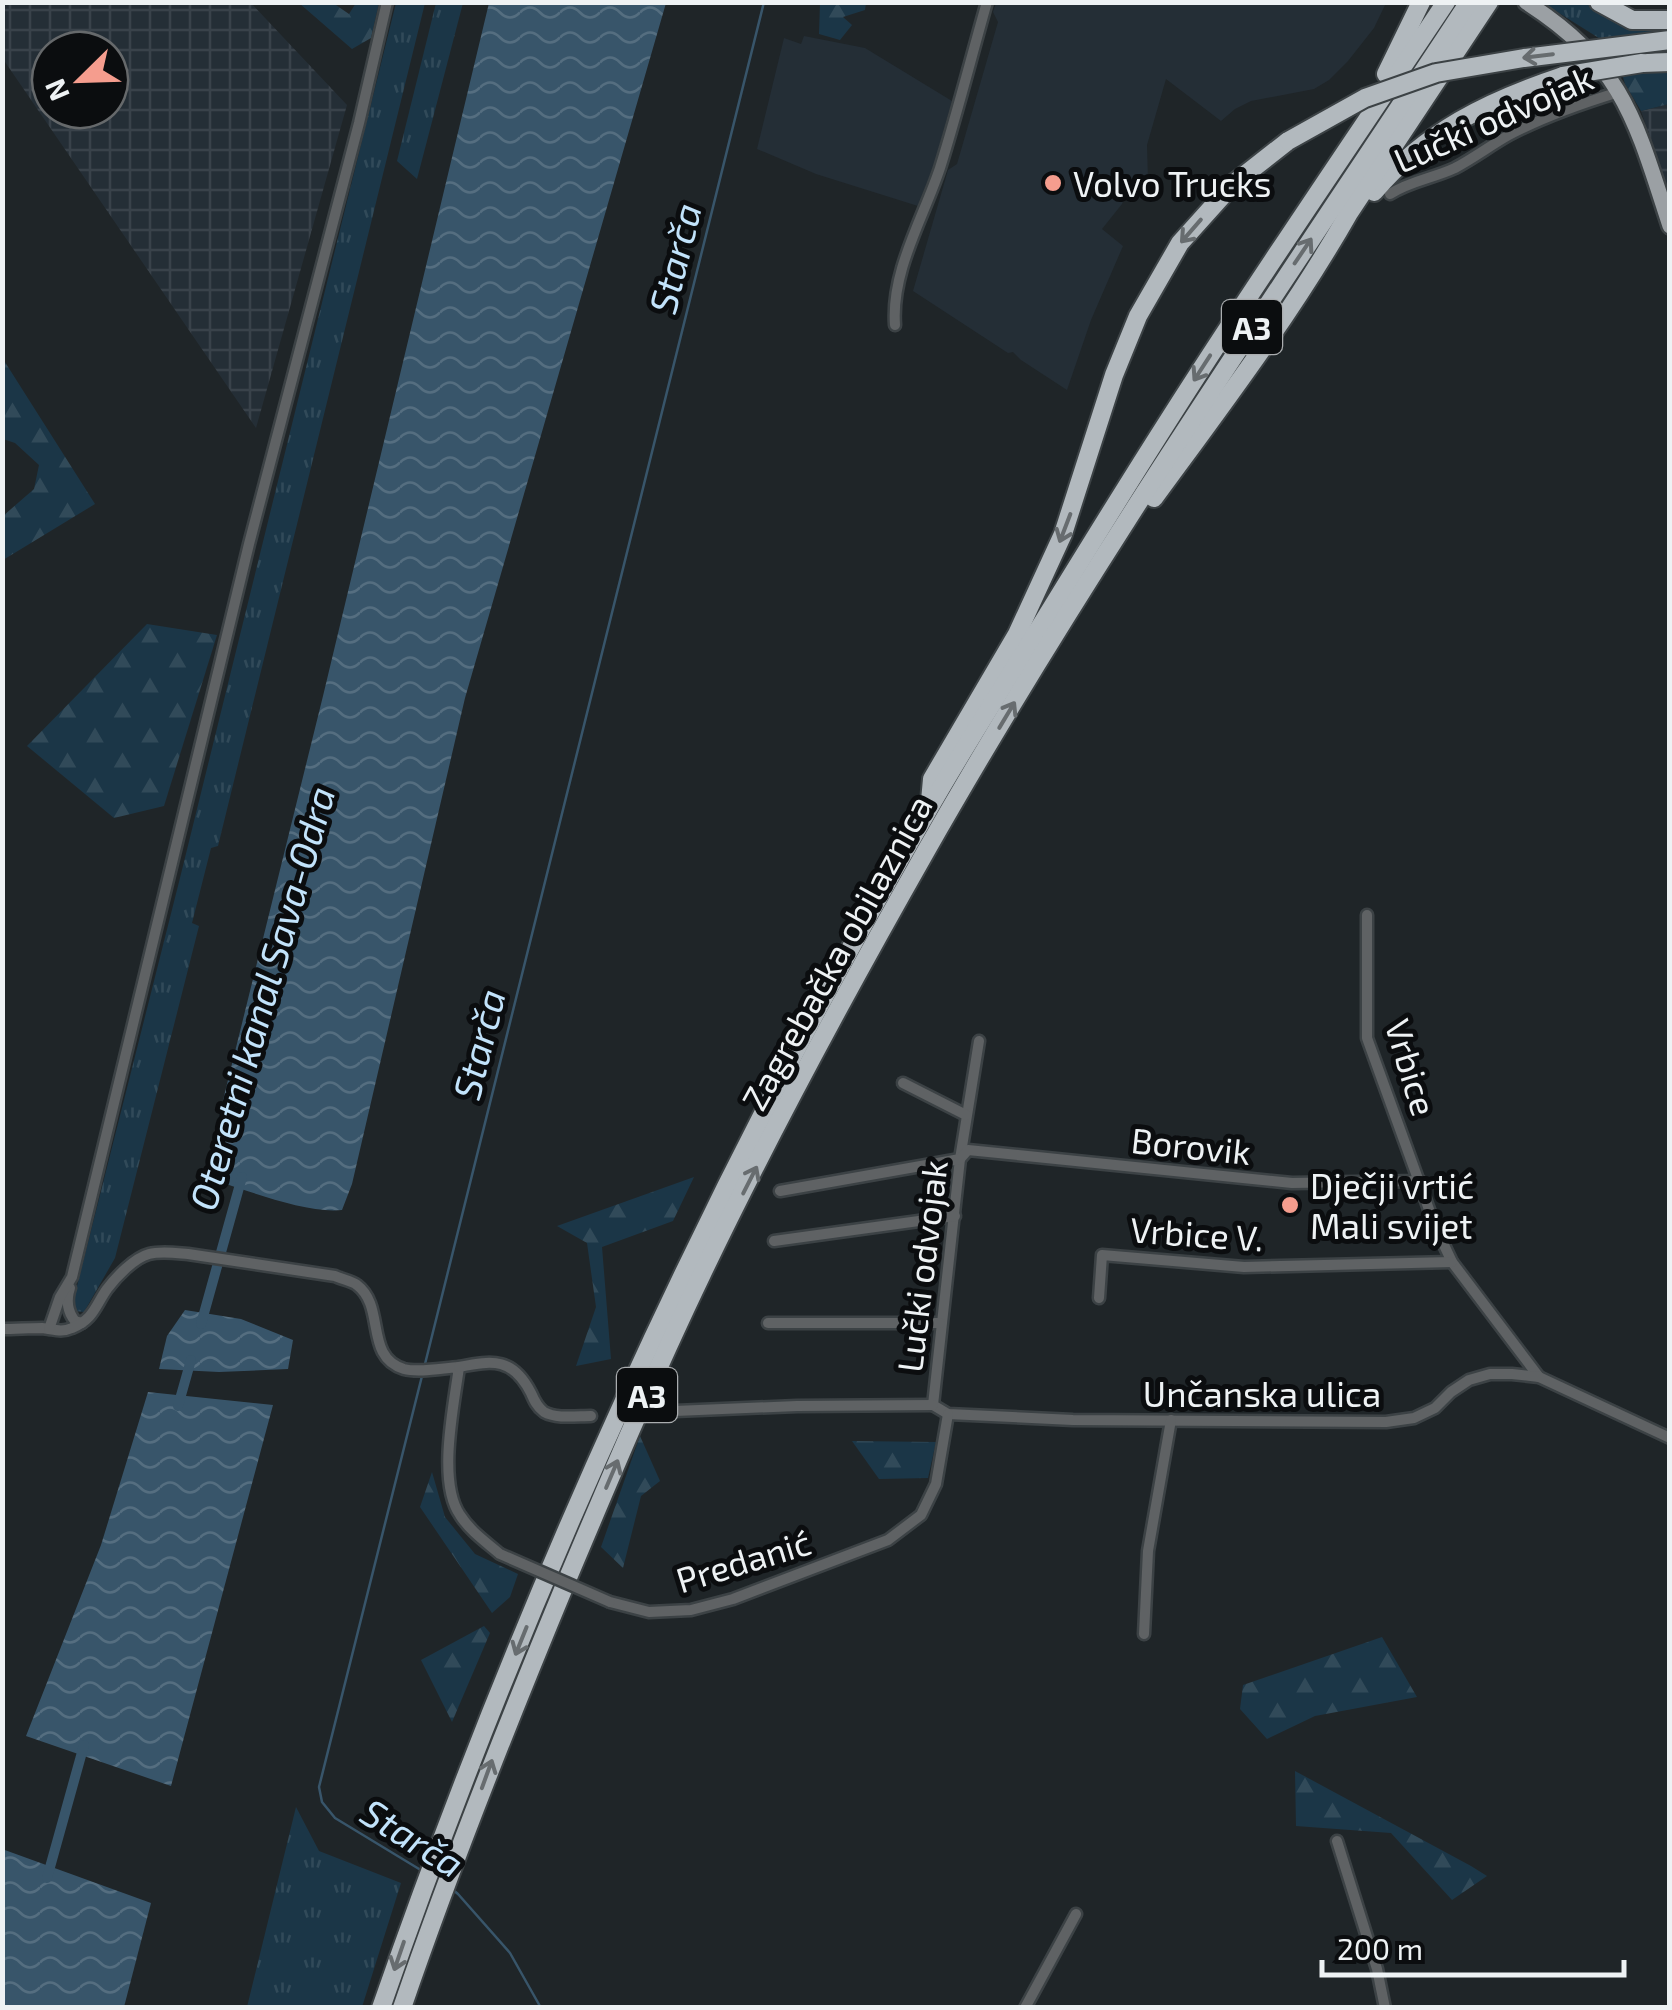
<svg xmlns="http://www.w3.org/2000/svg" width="1672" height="2010" font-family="'Exo 2',sans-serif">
<defs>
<pattern id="industrial-grid" width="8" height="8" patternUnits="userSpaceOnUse" patternTransform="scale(2.5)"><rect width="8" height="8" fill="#242e36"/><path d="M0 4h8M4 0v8" fill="none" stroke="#39424a"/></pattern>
<pattern id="grass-tufts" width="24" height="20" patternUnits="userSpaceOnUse" patternTransform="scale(2.5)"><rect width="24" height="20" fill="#1b3647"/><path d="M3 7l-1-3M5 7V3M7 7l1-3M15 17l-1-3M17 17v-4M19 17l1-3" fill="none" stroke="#314a59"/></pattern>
<pattern id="forest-firs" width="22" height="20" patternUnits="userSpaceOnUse" patternTransform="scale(2.5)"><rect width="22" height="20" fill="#1b3647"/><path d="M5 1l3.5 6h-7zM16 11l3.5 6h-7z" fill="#314a59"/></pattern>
<pattern id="water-waves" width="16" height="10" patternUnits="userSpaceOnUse" patternTransform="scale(2.5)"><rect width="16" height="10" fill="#38556a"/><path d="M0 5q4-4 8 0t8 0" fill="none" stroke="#556e80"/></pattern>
</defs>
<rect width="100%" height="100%" fill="#1f2528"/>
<g fill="#242e36">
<polygon points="996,3 1386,3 1374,28 1348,61 1329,80 1314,89 1251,101 1235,109 1221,121 1166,79 1147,145 1148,180 1134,175 1122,204 1102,229 1123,246 1091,320 1067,390 1021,360 1013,352 1008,353 913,291 948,170 957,164 998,22 993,12"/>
<polygon points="804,36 865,48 952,101 935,162 918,206 816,174 757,149 784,38 801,44"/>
</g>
<g fill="url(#industrial-grid)" fill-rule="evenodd">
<path d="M2,3H251L347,105L256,428L3,59ZM50,50H110V110H50Z"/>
<polygon points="1669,104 1669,192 1641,111"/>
</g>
<g fill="url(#grass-tufts)">
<polygon points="396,3 425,3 218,846 211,848 192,923 199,926 115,1258 84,1312 74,1311 74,1298 180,878"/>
<polygon points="436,3 463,3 417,179 397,161"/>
<polygon points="1543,3 1592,3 1669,26 1669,31 1602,40"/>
<polygon points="296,1807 319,1851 401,1883 362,2007 247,2007"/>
</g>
<g fill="url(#forest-firs)">
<polygon points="299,3 333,3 349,14 356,3 379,3 371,38 352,49"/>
<polygon points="820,3 820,2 866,3 865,10 843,17 852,25 840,40 819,34"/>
<polygon points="1667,69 1669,104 1641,111 1625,84 1622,74"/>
<polygon points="3,359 95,504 3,560 3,516 34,489 39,465 15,443 3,439"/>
<polygon points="147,624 217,635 164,806 114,818 27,746"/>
<polygon points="694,1177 673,1221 602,1247 611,1359 576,1366 596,1307 587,1243 557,1226"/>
<polygon points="640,1436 660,1481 641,1496 623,1568 601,1547"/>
<polygon points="852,1441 936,1442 928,1478 879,1479"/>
<polygon points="432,1472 445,1517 475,1554 518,1574 510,1597 492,1613 420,1507"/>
<polygon points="484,1626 490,1633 452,1722 421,1660"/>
<polygon points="1382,1637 1417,1697 1315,1716 1267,1739 1240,1709 1243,1685"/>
<polygon points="1295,1771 1471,1866 1487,1876 1452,1900 1391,1833 1296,1826"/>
</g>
<g fill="url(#water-waves)">
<path d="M489,3H666L465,698L352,1184L342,1210C304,1214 242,1188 204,1177L323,696Z"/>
<polygon points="185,1310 241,1319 293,1340 288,1369 219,1372 159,1369 167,1336"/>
<polygon points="148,1392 273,1405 171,1786 26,1736 101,1545"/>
<polygon points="2,1849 151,1903 124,2007 3,2007"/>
</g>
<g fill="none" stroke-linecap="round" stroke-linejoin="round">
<g stroke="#38556a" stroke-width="2.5">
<polyline points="425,1364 764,2"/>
<polyline points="423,1372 319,1787 322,1802 335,1818 424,1872"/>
<polyline points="452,1889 458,1894 510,1953 541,2008"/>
</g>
<g stroke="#38556a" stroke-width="10">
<polyline points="201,1324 242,1177"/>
<polyline points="178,1406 191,1360"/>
<polyline points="47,1878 84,1745"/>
</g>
<defs>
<g id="minor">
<path d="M1390,194C1410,181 1434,178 1455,168C1474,158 1491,145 1509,135C1543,117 1583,103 1619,92"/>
<path d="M895,325C891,271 923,219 940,168C957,114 971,58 987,2"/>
<polyline points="1367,915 1367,1038 1435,1226 1452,1262 1539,1377"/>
<polyline points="979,1041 960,1159 933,1405 948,1414 1073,1420 1386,1422 1414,1418 1435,1408 1451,1392 1469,1380 1490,1374 1512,1374 1539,1377 1670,1438"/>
<polyline points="903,1083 966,1115"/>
<polyline points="780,1191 960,1159 968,1150 1292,1183 1420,1181"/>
<polyline points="774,1241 955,1216"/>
<path d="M70,1288C66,1300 67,1311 75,1321L82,1323"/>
<polyline points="1099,1298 1102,1255 1244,1267 1452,1262"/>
<polyline points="768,1323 940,1323"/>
<path d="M2,1329C15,1329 29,1328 42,1328C53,1329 61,1333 72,1328C94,1319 95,1306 107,1289C116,1277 134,1258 149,1254C161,1251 175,1253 188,1254L335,1276C341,1279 352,1281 357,1285C386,1307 364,1357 404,1369C419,1373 443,1368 459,1367C454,1405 437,1482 460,1515C470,1531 486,1542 500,1554"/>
<polyline points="49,1329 60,1297 72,1277 249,544 359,123 387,2"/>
<path d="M459,1367C494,1360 513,1358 531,1393C534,1400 537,1407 544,1412C556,1419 577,1416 591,1416"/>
<polyline points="675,1411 797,1406 933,1405"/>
<polyline points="610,1602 649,1612 691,1610 733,1599 888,1540 921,1515 936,1484 948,1414"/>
<polyline points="1144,1634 1148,1551 1171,1420"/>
<polyline points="1337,1841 1377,1969 1385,2008"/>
<polyline points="1025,2008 1076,1914"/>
</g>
<path id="primary" d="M1526,2C1624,65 1636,122 1670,226"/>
<g id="motorway">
<polyline points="1599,2 1632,20 1670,20"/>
<polyline points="1642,63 1670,62"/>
<polyline points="1386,74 1421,2"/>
<path d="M1374,192C1426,131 1488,101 1563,76"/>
<path d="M1154,498C1222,405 1292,313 1349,213L1489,2"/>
<polyline points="930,801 932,779 1017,634 1063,534 1114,375 1138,316 1180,243 1233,184 1288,141"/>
<path d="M381,2008C525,1593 708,1192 927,812C957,759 990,707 1022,656C1092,542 1162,428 1236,316C1305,211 1376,107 1446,2"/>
<path d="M402,2008C452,1862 508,1722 567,1580C610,1478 653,1376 701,1276C770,1132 847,990 926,851C1092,559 1284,283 1469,2"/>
</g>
</defs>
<use href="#minor" stroke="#3c4245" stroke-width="15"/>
<use href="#primary" stroke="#3c4245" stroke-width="20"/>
<use href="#motorway" stroke="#3c4245" stroke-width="22"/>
<use href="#minor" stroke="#5f6264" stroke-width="10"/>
<use href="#primary" stroke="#9ba0a4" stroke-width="15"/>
<use href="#motorway" stroke="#b2b9be" stroke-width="18"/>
<defs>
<polyline id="minor-bridge" points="500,1554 610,1602"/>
<g id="motorway-bridge">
<polyline points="1563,76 1642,63"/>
<polyline points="1288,141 1365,98 1436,73 1524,58 1670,40"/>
</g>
</defs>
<use href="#minor-bridge" stroke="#3c4245" stroke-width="15" stroke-linecap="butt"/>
<use href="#motorway-bridge" stroke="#3c4245" stroke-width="22" stroke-linecap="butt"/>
<use href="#minor-bridge" stroke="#5f6264" stroke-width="10"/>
<use href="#motorway-bridge" stroke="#b2b9be" stroke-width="18"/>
</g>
<defs><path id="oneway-shaft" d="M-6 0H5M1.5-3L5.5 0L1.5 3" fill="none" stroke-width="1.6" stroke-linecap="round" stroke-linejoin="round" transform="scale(2.5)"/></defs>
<g stroke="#676c6f">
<use href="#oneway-shaft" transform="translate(1538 56) rotate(173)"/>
<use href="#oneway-shaft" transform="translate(1191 231) rotate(131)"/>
<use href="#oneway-shaft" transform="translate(1303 251) rotate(-56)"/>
<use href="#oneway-shaft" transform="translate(1202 368) rotate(123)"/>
<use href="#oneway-shaft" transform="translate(1065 528) rotate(111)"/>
<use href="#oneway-shaft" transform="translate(1007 715) rotate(-59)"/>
<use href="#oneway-shaft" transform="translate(750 1180) rotate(-63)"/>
<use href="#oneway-shaft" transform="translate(612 1474) rotate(-67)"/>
<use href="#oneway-shaft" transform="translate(521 1641) rotate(112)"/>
<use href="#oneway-shaft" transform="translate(487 1774) rotate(-70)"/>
<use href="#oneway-shaft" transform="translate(399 1956) rotate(109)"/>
</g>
<g fill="#f59d8e" stroke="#0b0d0f" stroke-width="4">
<circle cx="1053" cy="183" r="10"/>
<circle cx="1290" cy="1205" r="10"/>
</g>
<g text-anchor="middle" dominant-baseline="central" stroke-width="10" stroke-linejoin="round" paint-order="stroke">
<g fill="#0b0d0f" stroke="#aaadaf" stroke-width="2.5">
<rect x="1222" y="300" width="60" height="54" rx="8"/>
<rect x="617" y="1368" width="60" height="54" rx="8"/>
</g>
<g font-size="32" font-weight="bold" fill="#eef2f4">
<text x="1252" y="327">A3</text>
<text x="647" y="1395">A3</text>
</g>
<g font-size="35" fill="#eef2f4" stroke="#0b0d0f">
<text transform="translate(1493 118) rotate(-24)">Lučki odvojak</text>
<text transform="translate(836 952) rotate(-61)">Zagrebačka obilaznica</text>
<text transform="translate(1412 1067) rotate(73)">Vrbice</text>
<text transform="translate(1191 1145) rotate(6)">Borovik</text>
<text transform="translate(1197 1233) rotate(4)">Vrbice V.</text>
<text transform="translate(921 1266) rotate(-83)">Lučki odvojak</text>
<text x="1262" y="1393">Unčanska ulica</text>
<text transform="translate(743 1560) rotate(-17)">Predanić</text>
</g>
<g font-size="35" fill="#eef2f4" stroke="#0b0d0f" text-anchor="start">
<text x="1073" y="183">Volvo Trucks</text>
<text x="1310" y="1185">Dječji vrtić<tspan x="1310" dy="40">Mali svijet</tspan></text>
</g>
<g font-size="38" font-style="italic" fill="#c2e3fb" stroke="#0b0d0f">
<text transform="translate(674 258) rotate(-76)">Starča</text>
<text transform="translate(261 998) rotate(-74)">Oteretni kanal Sava-Odra</text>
<text transform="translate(478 1044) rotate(-76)">Starča</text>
<text transform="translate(413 1837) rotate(32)">Starča</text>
</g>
</g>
<rect width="1672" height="2010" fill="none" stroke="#eef2f4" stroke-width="10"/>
<g transform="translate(80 80) rotate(247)"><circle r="48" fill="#0b0d0f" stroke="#66696b" stroke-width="2.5"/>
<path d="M0-8L18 38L0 25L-18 38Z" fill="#f59d8e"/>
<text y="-15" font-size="28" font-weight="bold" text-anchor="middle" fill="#eef2f4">N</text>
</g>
<path d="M1322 1960v15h302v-15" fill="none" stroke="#eef2f4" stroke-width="5"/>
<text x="1337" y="1960" font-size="30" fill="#eef2f4" stroke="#0b0d0f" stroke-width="8" paint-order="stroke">200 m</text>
</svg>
